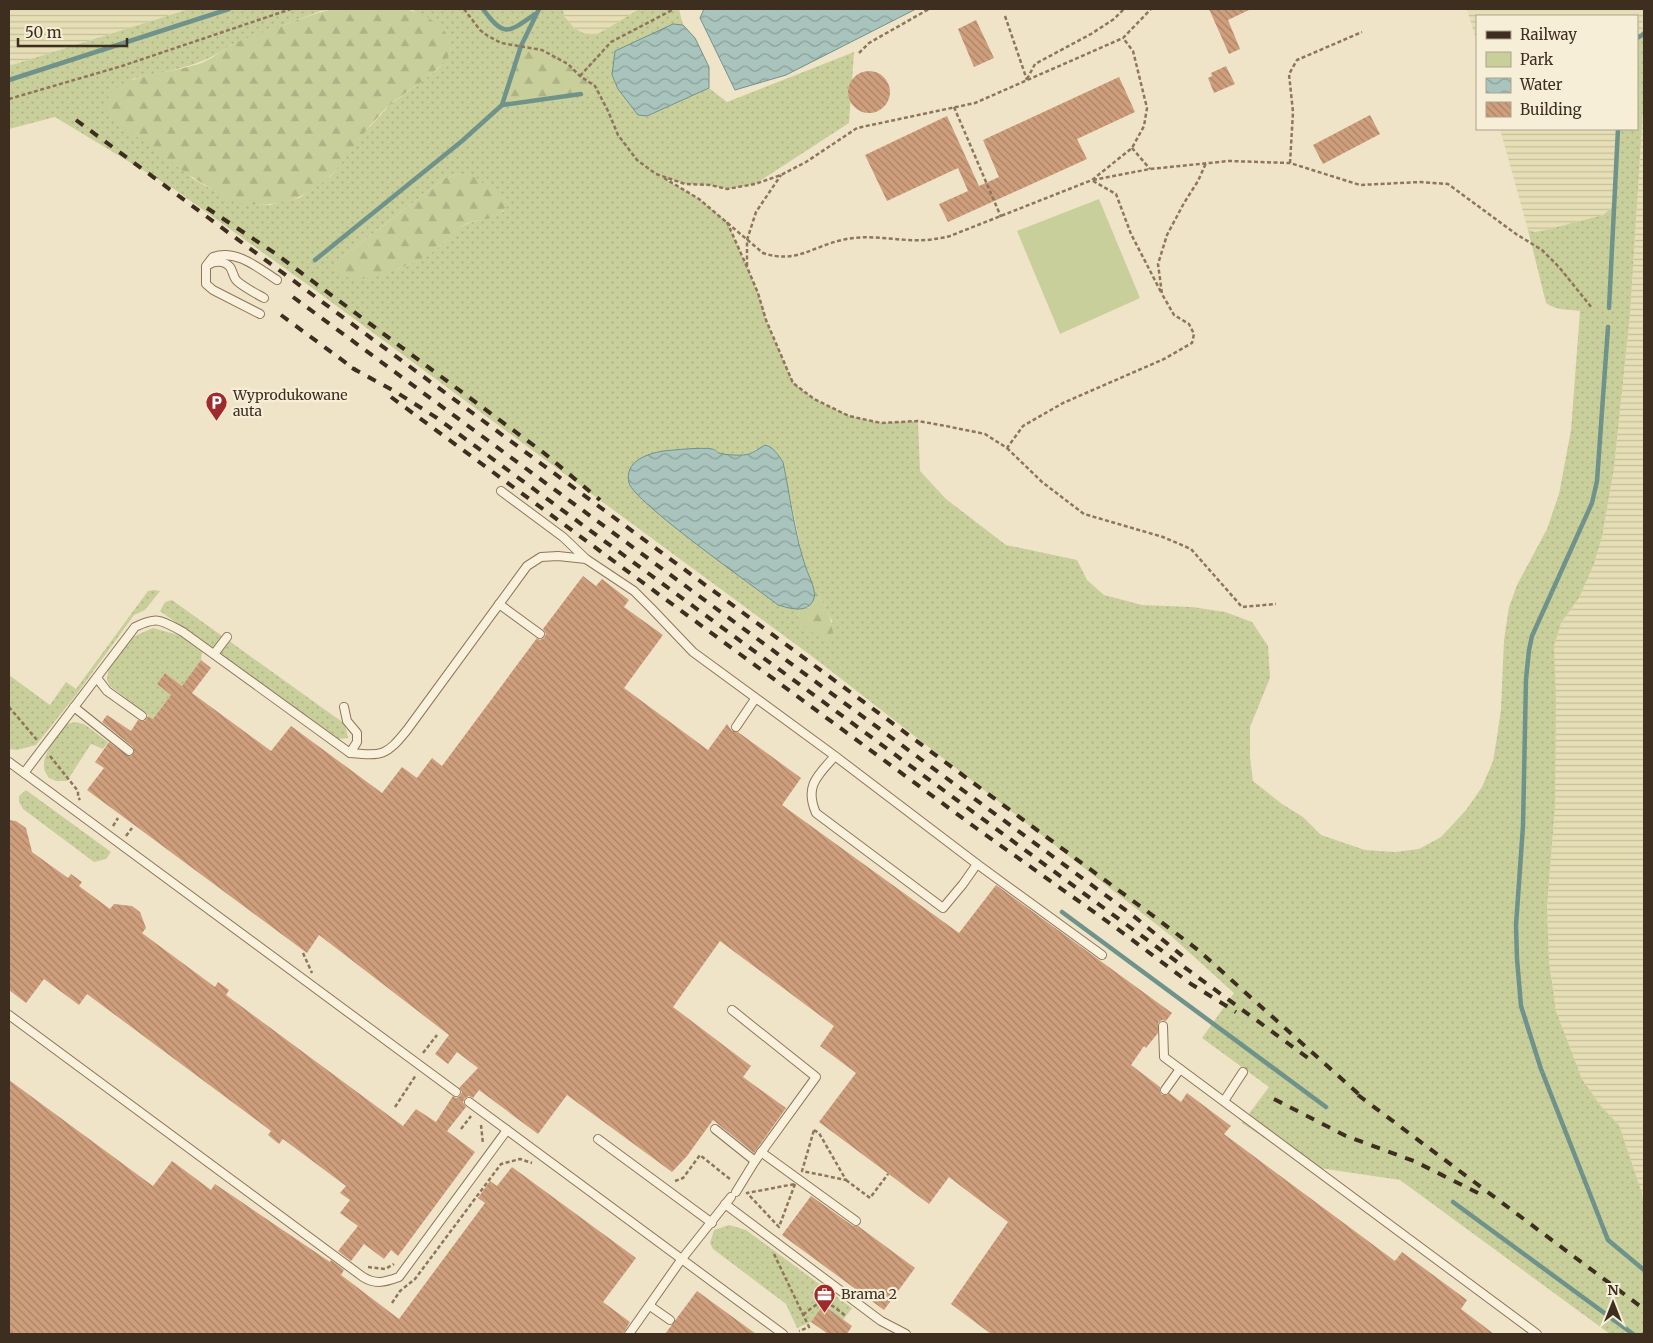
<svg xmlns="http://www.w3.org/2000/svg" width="1653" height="1343" font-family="Merriweather,serif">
<defs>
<pattern id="farmland-rules" width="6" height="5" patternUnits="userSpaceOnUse" patternTransform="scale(1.25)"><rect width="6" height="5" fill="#e6deb5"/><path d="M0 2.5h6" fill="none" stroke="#c6bf9b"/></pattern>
<pattern id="grass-dots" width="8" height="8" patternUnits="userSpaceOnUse" patternTransform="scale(1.25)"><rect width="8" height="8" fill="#c9cf9b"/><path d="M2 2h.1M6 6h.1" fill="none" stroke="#aeb285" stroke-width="1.8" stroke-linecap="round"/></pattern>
<pattern id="forest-firs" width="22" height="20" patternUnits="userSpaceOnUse" patternTransform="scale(1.25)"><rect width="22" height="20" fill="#c9cf9b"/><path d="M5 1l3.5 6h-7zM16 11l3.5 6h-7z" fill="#aeb285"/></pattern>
<pattern id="water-waves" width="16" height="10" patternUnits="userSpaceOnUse" patternTransform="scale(1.25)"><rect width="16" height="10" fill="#a9c4bc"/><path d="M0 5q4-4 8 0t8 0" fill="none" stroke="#8ba098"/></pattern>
<pattern id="building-back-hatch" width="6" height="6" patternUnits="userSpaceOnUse" patternTransform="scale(1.25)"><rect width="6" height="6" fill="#cf9f7d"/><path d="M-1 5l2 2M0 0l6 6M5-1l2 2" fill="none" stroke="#a98266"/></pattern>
</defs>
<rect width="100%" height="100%" fill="#f0e4c8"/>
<g fill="url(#farmland-rules)">
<polygon points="9,9 189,9 9,66"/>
<polygon points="563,9 639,9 610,27 597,34 586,35 574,28 564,16"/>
<polygon points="1467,9 1644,9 1644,29 1637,37 1637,16 1477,16 1477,43"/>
<polygon points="1644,94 1644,1199 1619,1125 1600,1105 1582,1079 1556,1011 1549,961 1547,906 1555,807 1554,646 1561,623 1579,598 1594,564 1602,537 1614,468 1630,314"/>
<polygon points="1500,129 1620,129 1615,199 1611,208 1603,215 1545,230 1535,232 1528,230"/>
</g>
<g fill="url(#grass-dots)" fill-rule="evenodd">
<path d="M189,9H334L321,11L231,45C202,67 167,71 132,79L192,178L230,200L242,203L270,205L299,198L313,189L332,175L363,134L391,104L438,69L450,52L451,46L413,10L406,9H563L564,16L574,28L587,35L597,34L610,27L639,9H679L683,25L672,24L612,75L618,89L638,115L647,116L709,88L727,102L854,52L849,123L755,184L727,189L709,185L685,184L660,176L699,199L727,222L747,267L758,293L766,320L793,383L814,399L849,416L881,423L918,421L920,471L946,499L1006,545L1077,560L1087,580L1104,595L1142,605L1192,607L1225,612L1252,622L1268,646L1270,678L1250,727V757L1253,781L1282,804L1303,817L1321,835L1365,850L1395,852L1419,849L1441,837L1466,810L1482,787L1493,761L1497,737L1501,709L1504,640L1509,607L1517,585L1547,529L1559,494L1571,430L1580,311C1568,309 1556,311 1546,303L1528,230L1535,232L1545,230L1603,215L1611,208L1615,198L1620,129H1637V37L1644,29V94L1630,314L1614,468L1602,537L1594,564L1579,598L1561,623L1554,646L1556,701L1555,807L1547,906L1549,961L1556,1011L1582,1079L1600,1105L1619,1125L1644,1199V1334H1610L1400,1180L1306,1166L1242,1123L1269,1087L1202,1038L1234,993L1170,935L817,660L315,290L174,189L55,117L9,129V66ZM542,50L568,64L580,76L594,86L599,92L581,94ZM458,174L504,211C492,219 478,219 464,225C452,231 443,245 431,253C412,266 388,272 366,278L341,258L445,178ZM688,449H714L720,454L734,455L749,454L756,449L776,451L783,462L803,560L813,588L823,603L833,623L798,617L800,609L778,605L655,511L665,451Z"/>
<polygon points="154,590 160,591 145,610 134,615 76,695 36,745 17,750 9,749 9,675 50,705 66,682 76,689 148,591"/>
<polygon points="172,600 345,724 348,738 339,739 160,611 165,602"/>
<polygon points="153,628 182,636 202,652 201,660 182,686 165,673 157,684 171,695 153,719 110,686 107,680 109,665 130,638"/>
<path d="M75,722L84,724L108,742L103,749L91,744L67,781H56L49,778C47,775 44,771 44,767C42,756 58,730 67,724C68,724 74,722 75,722Z"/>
<polygon points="26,790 111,852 106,859 94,862 23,809 19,802 19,796"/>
<polygon points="729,1225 746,1230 852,1308 843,1320 823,1305 811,1322 797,1328 786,1304 713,1249 710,1243 714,1230"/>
</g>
<g fill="url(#forest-firs)">
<path d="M334,9H406C422,13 449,26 451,45C453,66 405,91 391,104C374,119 360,138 347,156C341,162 337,171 330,176C307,197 283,207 251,204C244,204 236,203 229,200C222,197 216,192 210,188C174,167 142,140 108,115C105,104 107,95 116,88C140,72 176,73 204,62C214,57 223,50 233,44C250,36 269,30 287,24C303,18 318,12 334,9Z"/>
<polygon points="521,46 542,50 568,64 580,76 595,86 599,92 502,105"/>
<path d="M458,174L473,176L501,196L507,203C500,224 478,216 462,226C451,233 443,244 433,252C418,263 371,281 353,279C347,278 341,273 336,270L337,262L341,258L445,178Z"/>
<path d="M813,588C825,605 833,617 833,638L825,641L804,627L798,617L800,609L808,608L815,595Z"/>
</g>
<polygon fill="#c9cf9b" points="1099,199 1140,298 1060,334 1017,231"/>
<g fill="url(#water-waves)" stroke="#6f938a">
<polygon points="704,9 916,9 786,75 735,90 700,18"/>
<polygon points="673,24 683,25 695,38 709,67 709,88 647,116 638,115 618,89 612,75 615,51"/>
<path d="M765,445C774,447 778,455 783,462C790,495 795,537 806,568C809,577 818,592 813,601C806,614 789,608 778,605C755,587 634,502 629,483C624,461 647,454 663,451C674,450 702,447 712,449C717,450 715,451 719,453C724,455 743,456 749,454C754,452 760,448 765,445Z"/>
</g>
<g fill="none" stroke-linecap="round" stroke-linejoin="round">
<g stroke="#6f938a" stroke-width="4.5">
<path d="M483,9C504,38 508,33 535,14"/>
<polyline points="1637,38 1644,34"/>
<polyline points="9,80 229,9"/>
<polyline points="502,105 581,94"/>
<polyline points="315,260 462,141 502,105 521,46 539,9"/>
<polyline points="1609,308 1618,129"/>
<polyline points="1608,327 1597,481 1592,503 1532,636 1529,650 1526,679 1523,826 1516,925 1517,959 1521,1006 1541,1069 1608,1240 1644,1270"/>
<polyline points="1062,912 1326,1107"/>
<polyline points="1453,1202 1633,1334"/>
</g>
</g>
<g fill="url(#building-back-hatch)">
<polygon points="1209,9 1251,9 1228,20 1240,49 1229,54"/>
<polygon points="976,20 994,58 974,67 958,29"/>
<polygon points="1226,66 1235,84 1214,93 1208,78 1212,76 1211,73"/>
<circle cx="869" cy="92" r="21"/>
<polygon points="1119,77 1135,112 1077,139 1087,159 948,222 939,204 968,191 958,168 887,201 865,155 947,116 979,186 999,177 983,140"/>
<polygon points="1370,115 1380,134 1323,164 1313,145"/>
<polygon points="583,576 596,586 602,579 629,600 624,607 663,635 624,688 708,750 727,724 732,731 738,732 801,778 782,805 959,933 996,885 1172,1013 1166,1021 1162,1020 1158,1023 1158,1033 1146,1048 1144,1046 1131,1065 1160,1087 1160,1092 1162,1095 1167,1095 1169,1093 1181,1102 1187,1093 1231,1126 1224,1134 1395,1261 1402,1252 1467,1300 1461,1309 1494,1334 991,1334 951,1304 1008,1222 949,1177 929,1204 819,1122 856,1073 820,1046 834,1026 720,941 673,1007 751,1066 743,1077 786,1108 754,1153 713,1120 687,1156 672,1172 567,1095 538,1134 479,1090 473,1098 469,1096 465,1098 463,1102 466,1107 447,1131 475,1152 398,1256 391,1250 384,1259 364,1244 351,1261 338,1251 358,1226 340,1213 350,1200 340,1193 346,1186 283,1139 279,1144 268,1135 271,1131 87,994 79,1005 44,979 26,1003 9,990 9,820 16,821 26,828 32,852 68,878 71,874 82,882 79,886 110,909 114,904 132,906 140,912 146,928 142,933 215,987 218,982 229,990 226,995 403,1126 416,1109 436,1122 453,1096 456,1098 460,1096 462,1092 459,1088 478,1068 457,1052 448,1064 435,1054 449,1035 319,935 307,953 87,790 104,768 95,762 109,742 128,756 131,756 134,752 133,747 102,722 107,715 131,731 138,720 145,721 148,716 153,719 171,695 157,684 165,673 182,686 201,660 211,668 192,693 271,751 291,726 382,793 402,767 417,778 432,758 442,766 537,638 540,640 544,638 546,634 543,629"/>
<polygon points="9,1080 153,1186 172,1161 211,1190 215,1184 330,1262 331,1260 344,1270 341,1275 399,1319 485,1203 478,1198 490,1181 497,1186 512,1167 636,1258 603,1302 630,1322 623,1334 9,1334"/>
<polygon points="811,1196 853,1226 858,1226 915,1268 884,1310 782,1235"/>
<polygon points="697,1291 756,1334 665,1334"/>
<polygon points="823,1305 852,1326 847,1334 828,1334 811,1322"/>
</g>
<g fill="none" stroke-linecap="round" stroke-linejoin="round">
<defs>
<g id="lane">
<path d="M208,265C214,261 224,260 230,267C233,271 233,277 237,281C245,288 255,293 264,298"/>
<path d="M260,314L213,290L206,284V266L213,257C237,249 258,268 277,280"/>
<polyline points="501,491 563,537 586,559"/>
<polyline points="499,604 540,634"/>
<polyline points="214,654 227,637"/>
<polyline points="97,678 107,691 142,716"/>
<polyline points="74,707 129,751"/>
<polyline points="344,707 347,721 357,733 357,742 350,753"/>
<polyline points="736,727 755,699"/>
<path d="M9,762L24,773L135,627C158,616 161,620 183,632L350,753C383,756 386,756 407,730L527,566L541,557L558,556L586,559L634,591L651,608L693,652L835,756L977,864L963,884L943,908L816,813C804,786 818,775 835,756"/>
<polyline points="24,773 456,1092"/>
<polyline points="977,864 1102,955"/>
<polyline points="732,1010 816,1077 755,1161 736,1192"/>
<path d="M9,1015L363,1277C376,1285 385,1282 399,1277L507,1130"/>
<polyline points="1163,1026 1164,1057 1537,1334"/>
<polyline points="1165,1090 1180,1069"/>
<polyline points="1224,1101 1243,1072"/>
<polyline points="469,1102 783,1334"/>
<polyline points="715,1129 755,1161"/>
<polyline points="598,1139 712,1223"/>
<polyline points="761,1152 856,1221"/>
<polyline points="725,1204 881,1321 906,1334"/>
<polyline points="650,1306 670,1320"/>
<polyline points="629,1334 681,1260 731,1197"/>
</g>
</defs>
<use href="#lane" stroke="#8d765c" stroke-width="10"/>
<g stroke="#8d765c" stroke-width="2.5" stroke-dasharray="4 2.5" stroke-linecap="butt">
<polyline points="464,9 480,30 488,36 501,43 542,50 568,64 580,76 595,86 608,111 618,135 637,160 656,174 685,184 710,185 727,189 755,184 781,175 806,162 857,128 975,103 1123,38 1151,9"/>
<polyline points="1005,16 1027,80"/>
<polyline points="859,53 869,43 929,9"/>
<polyline points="580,76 611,42 674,9"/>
<polyline points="1027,79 1035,64 1091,34 1114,19 1124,9"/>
<polyline points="9,99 122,66 291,9"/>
<polyline points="954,107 1001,217"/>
<polyline points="1132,148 1150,169"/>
<polyline points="1290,163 1293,112 1289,74 1297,60 1362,32"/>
<path d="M664,178L699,199L763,253C796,264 811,247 842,240C870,233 898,242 927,240C935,239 943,238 950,236L1092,180L1132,148L1144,126L1147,108L1133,51L1123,38"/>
<polyline points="1093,180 1150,169 1229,161 1290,163 1360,185 1420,182 1448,184 1516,234 1542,250 1559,267 1592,308"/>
<polyline points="1093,181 1116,194 1131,234 1161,292"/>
<polyline points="727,222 747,267 758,293 766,320 793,383 814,399 849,416 881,423 918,421 946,426 985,434 1007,448 1023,426 1063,403 1164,359 1192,343 1194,334 1189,324 1174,315 1162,294 1158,264 1167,235 1184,203 1198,181 1206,163"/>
<polyline points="747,266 747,240 756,212 781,175"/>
<polyline points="1007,448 1042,482 1084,514 1163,537 1191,549 1242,607 1276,604"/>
<polyline points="9,707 37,740"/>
<polyline points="50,756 78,791 78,797 80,800"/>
<polyline points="113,826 118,818"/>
<polyline points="126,836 132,828"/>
<polyline points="303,953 312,973"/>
<polyline points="423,1053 437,1035"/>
<polyline points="395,1107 416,1075"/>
<polyline points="481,1125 483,1144"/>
<polyline points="461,1129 471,1116"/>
<polygon points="814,1130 819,1133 846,1180 802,1171"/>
<polyline points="846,1180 870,1198 888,1174"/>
<polyline points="675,1181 683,1178 700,1155 731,1180"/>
<polygon points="795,1184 779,1227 747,1193"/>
<polyline points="774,1254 809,1327 799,1331"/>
<polyline points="368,1267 385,1269 394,1264"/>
<polyline points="392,1303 400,1291 415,1279 501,1164 520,1159 532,1163"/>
<path d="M803,1315C824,1297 825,1300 846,1316"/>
</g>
<use href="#lane" stroke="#faf1dc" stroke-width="8"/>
<g stroke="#3d2e20" stroke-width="4" stroke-dasharray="9 9" stroke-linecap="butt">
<polyline points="76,120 1148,912 1198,950 1363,1098"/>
<polyline points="207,208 276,254 544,453 600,500"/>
<polyline points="293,297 1131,914 1185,958"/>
<polyline points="281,315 357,371"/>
<polyline points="352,368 396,392 437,418 1312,1061"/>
<polyline points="391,397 976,828 1115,927 1191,984 1236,1012"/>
<polyline points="1358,1095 1644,1309"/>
<polyline points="1274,1099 1346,1136 1414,1161 1482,1195"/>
</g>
</g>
<defs>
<symbol id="parking-pin" viewBox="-11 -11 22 30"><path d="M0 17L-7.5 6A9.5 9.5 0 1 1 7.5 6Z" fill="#9e2a2b" stroke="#f7eed8"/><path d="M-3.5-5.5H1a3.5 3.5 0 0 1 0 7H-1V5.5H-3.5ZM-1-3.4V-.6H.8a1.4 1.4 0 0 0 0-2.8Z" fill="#fff"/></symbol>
<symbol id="office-pin" viewBox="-11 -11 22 30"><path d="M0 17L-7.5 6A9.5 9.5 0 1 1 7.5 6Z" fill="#9e2a2b" stroke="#f7eed8"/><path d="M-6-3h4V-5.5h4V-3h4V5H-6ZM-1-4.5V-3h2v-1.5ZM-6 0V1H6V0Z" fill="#fff"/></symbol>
</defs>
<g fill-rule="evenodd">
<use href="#parking-pin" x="204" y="390" width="25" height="34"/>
<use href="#office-pin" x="812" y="1282" width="25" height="34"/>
</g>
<g text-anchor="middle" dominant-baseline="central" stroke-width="4.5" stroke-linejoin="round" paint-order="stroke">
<g font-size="14" fill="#3d2e20" stroke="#f7eed8" text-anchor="start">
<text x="233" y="395">Wyprodukowane<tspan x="233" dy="16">auta</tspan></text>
<text x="841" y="1294">Brama 2</text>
</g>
</g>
<rect width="1653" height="1343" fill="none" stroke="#3d2e20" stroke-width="20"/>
<rect x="1476" y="15" width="162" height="115" fill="#f7eed8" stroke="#ada18e"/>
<rect x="1486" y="31" width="25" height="8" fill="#3d2e20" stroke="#ada18e"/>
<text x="1520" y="40" font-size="15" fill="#3d2e20">Railway</text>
<rect x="1486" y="52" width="25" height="15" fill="#c9cf9b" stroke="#ada18e"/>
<text x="1520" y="65" font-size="15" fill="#3d2e20">Park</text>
<rect x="1486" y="78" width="25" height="15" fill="url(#water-waves)" stroke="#ada18e"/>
<text x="1520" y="90" font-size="15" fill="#3d2e20">Water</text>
<rect x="1486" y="102" width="25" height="15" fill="url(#building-back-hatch)" stroke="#ada18e"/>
<text x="1520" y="115" font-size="15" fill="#3d2e20">Building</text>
<g transform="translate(1613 1303)" stroke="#f7eed8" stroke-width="4" paint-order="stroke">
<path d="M0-4L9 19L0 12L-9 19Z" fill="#3d2e20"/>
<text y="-8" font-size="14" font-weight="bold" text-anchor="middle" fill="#3d2e20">N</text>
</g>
<path d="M18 38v8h109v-8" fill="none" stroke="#3d2e20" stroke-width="2.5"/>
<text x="25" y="38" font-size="15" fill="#3d2e20" stroke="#f7eed8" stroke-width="4" paint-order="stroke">50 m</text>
</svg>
